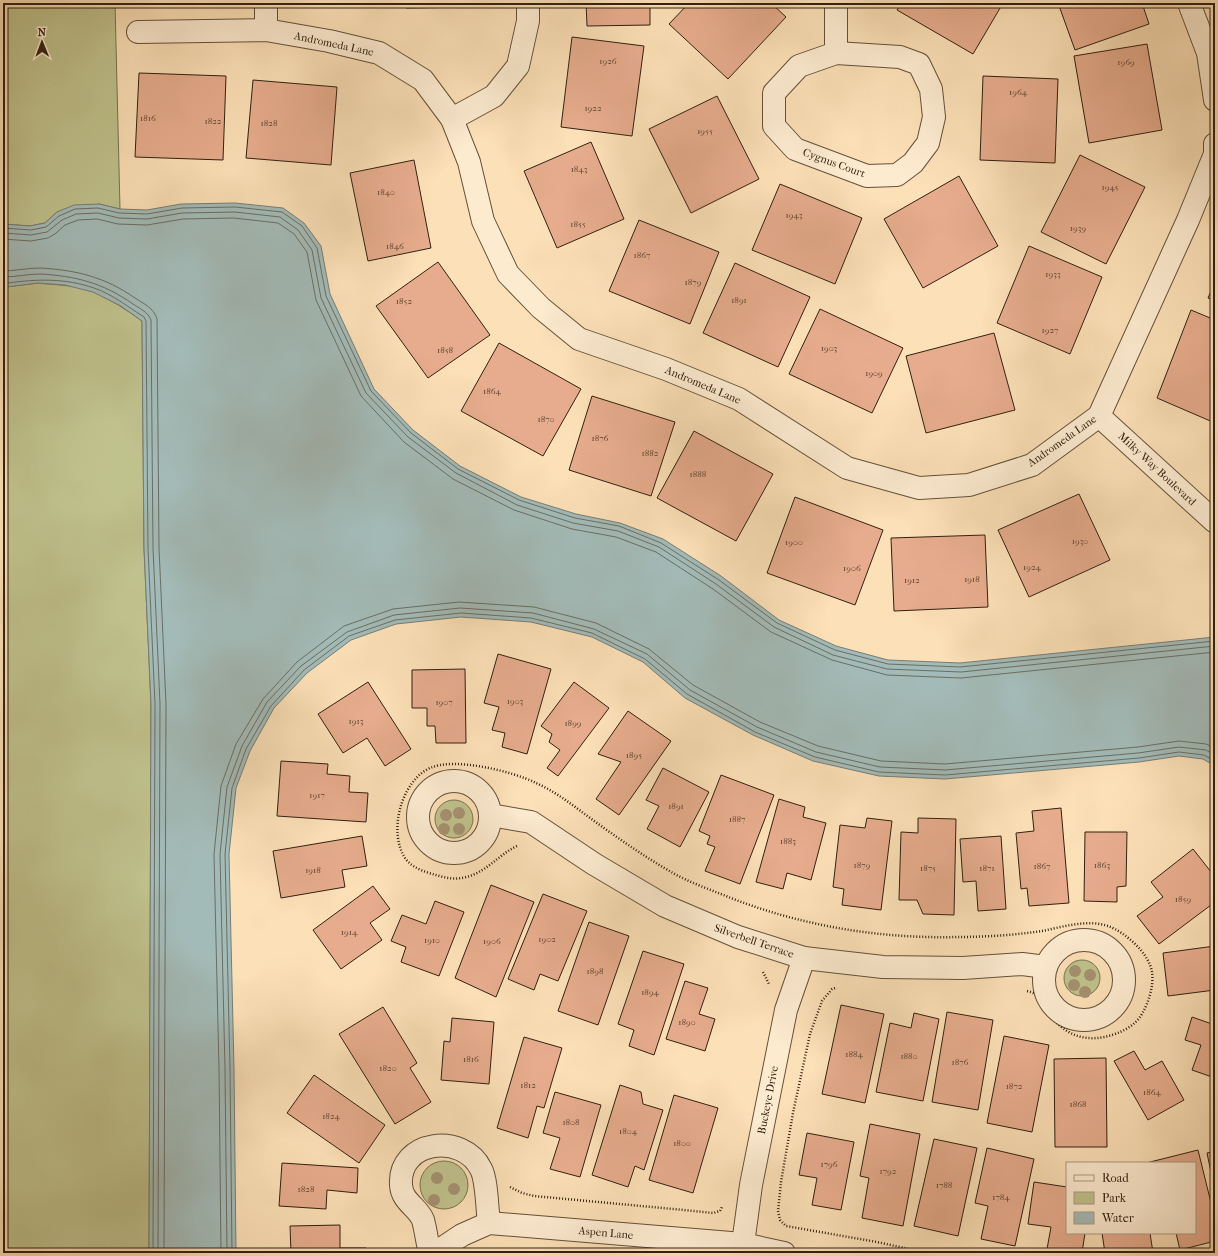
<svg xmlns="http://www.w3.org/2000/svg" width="1218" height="1256" font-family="'IM FELL French Canon',serif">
<rect width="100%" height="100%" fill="#fce0b7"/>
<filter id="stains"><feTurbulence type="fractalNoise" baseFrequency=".005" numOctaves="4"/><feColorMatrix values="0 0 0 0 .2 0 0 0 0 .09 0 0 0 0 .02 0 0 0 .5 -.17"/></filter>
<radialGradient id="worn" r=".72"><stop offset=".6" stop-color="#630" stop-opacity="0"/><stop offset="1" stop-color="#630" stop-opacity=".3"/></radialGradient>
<g fill="#c0c28d" stroke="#79724e">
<polygon points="3,3 115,3 120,209 99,204 57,212 45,223 30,226 3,224"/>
<path d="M38,283C56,285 77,285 94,292C111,300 127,310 142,321L144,548L151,704L149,1253H3V284L6,287Z"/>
<circle cx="454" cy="819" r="19"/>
<circle cx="1082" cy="978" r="18"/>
<circle cx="444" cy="1185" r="24"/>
</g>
<polygon fill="#a3bbb8" stroke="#767d75" points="235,203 283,208 304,223 321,246 330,294 374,389 413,430 460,466 521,497 576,514 620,523 663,539 721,576 779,620 836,646 888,660 960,663 1215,637 1215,766 1203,759 1179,756 1139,762 945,779 879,776 813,761 753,735 685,698 643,662 592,637 531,622 461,617 396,624 351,640 307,673 274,708 250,751 236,788 229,854 234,1069 236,1253 149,1253 151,704 144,548 142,321 121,306 93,292 65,285 38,283 6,287 3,284 3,224 30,226 45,223 57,212 74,205 99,204 120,209 147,210 181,204"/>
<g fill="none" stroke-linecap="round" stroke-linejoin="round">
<g stroke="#6a6e64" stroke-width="1">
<polyline points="3,228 31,230 46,227 59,216 75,209 98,208 119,213 147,214 182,208 235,207 282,212 302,226 317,248 326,296 371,391 411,433 458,469 519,500 575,518 619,526 661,543 719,580 777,623 835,650 888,664 960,667 1215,641"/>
<polyline points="3,233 31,235 47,232 62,220 76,214 98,213 119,218 147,219 182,213 235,212 280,217 298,230 312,250 321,298 366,393 408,437 456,473 517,505 573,523 618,531 659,547 716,584 774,627 833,655 887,669 961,672 1215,646"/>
<polyline points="3,239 31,241 48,238 55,234 65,225 78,220 97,219 118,224 147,225 183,219 234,218 278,223 294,234 307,252 316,300 361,396 404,442 453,479 514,510 572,529 616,537 656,552 713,589 771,632 832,660 887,675 961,678 1215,652"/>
<path d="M3,271C15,271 27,268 40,268C76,270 105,277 135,298C144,304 154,308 157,319L159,548L166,704L164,1253"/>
<path d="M3,277C15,277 28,274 40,274C76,276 103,283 133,304C139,308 148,312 151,320L153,548L160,704L158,1253"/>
<path d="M3,282L8,283C37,279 65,278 94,288C112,294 128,307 144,317L146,321L148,548L155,704L153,1253"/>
<polyline points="221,1253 219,1069 214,854 221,786 236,744 263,699 297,662 344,626 393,609 459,602 534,607 596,623 649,649 693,685 760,722 818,746 881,761 945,764 1138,747 1179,741 1206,744 1215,748"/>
<polyline points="227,1253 225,1069 220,854 227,787 242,746 267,702 301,666 347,632 394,615 460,608 533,613 594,629 647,654 690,690 757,727 816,752 880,767 945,770 1138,753 1179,747 1206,750 1215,755"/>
<polyline points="232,1253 230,1069 225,854 232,788 246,749 271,706 304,670 349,636 395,620 461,613 531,618 592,633 645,659 687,694 755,732 815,757 879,772 945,775 1139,758 1179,752 1204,755 1215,761"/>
</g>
</g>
<g fill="#e6ac8d" stroke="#322110">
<polygon points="406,3 478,3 478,7 406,8"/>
<polygon points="586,3 650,3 650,25 587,26"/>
<polygon points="689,3 771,3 786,17 728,79 669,24"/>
<polygon points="901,3 1003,3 973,54 897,10"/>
<polygon points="1058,3 1142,3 1149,24 1075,50"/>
<polygon points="572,37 644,46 632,136 561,127"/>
<polygon points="1147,44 1162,130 1089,143 1074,56"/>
<polygon points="139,73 226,76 223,160 135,157"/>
<polygon points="983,76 1058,79 1055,163 980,160"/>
<polygon points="253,80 337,87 331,165 246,158"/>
<polygon points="717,96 759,179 691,213 649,129"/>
<polygon points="591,142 624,219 557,248 524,171"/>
<polygon points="1080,155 1145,187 1106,264 1041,232"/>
<polygon points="414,160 431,248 368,261 350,173"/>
<polygon points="959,176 998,246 923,288 884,219"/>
<polygon points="780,184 862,218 835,284 752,250"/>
<polygon points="639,220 719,252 690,324 609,291"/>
<polygon points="1029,246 1102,277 1070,354 997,323"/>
<polygon points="438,262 490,335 428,378 376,306"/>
<polygon points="735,263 810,297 778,367 703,333"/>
<polygon points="1215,282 1215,301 1208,298"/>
<polygon points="820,309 903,348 872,413 789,374"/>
<polygon points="1191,310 1215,320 1215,423 1157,398"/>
<polygon points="994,333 1015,410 926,433 906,356"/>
<polygon points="499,343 581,389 543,456 461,411"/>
<polygon points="592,396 675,422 651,496 569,470"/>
<polygon points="694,431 773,474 736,541 657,498"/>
<polygon points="1079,494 1110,560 1029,597 998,530"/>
<polygon points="795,497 883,530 855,605 767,573"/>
<polygon points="985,535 988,607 894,611 891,538"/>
<polygon points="498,654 551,669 527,754 502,747 505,733 492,730 499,707 484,703"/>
<polygon points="465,669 466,743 436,743 435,726 427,726 427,708 412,708 412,670"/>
<polygon points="368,682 411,749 385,766 367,738 343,753 318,714"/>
<polygon points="574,682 609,708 558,776 547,768 560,750 549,742 552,734 541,726"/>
<polygon points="628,711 671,741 619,815 596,799 621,762 598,754"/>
<polygon points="281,761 328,764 327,774 350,776 349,792 368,793 366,822 277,816"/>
<polygon points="663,768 709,792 680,847 647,829 659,806 646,800"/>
<polygon points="721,775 774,795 740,884 705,871 715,847 707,844 710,836 699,831"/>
<polygon points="779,799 805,807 803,817 826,823 811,880 787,873 783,889 756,882"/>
<polygon points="1061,808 1069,903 1029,906 1027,888 1021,889 1016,833 1034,831 1032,811"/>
<polygon points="867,818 892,821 881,910 842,905 844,889 833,887 840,825 865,828"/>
<polygon points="918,818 956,819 954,915 923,914 917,900 899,900 901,832 918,833"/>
<polygon points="1085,832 1127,832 1126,886 1117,887 1117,902 1084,901"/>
<polygon points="362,836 367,866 342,870 345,887 281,898 273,851"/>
<polygon points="1001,836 1006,909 978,911 976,881 963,882 960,839"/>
<polygon points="1193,849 1215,877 1215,902 1159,944 1137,916 1163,897 1151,882"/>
<polygon points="491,885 534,902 496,997 455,978"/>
<polygon points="373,886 390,909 370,923 382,940 341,969 313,930"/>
<polygon points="543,894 587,911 558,981 540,974 534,990 508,979"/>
<polygon points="435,901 464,912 439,976 401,962 406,947 391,941 402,915 426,924"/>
<polygon points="589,922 629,936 598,1025 558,1011"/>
<polygon points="1215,946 1215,990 1168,996 1163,953"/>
<polygon points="643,951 684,964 654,1055 629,1046 634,1030 618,1024"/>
<polygon points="685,981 708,988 699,1014 715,1019 705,1051 666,1039"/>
<polygon points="841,1005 884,1014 865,1103 822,1094"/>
<polygon points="383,1007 417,1063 410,1068 431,1102 395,1124 339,1034"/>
<polygon points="947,1012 993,1020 978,1110 932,1102"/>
<polygon points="914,1013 939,1019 923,1101 876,1092 890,1023 911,1028"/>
<polygon points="1192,1017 1215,1025 1215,1078 1192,1070 1201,1045 1185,1040"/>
<polygon points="452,1018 494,1022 489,1084 441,1080 444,1041 450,1042"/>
<polygon points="1004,1036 1049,1045 1032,1132 987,1123"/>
<polygon points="524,1037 562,1048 544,1108 537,1106 528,1138 497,1128"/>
<polygon points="1134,1051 1145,1070 1162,1061 1184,1100 1148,1120 1114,1061"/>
<polygon points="1106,1058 1107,1147 1055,1147 1054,1059"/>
<polygon points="314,1075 385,1125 359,1163 287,1113"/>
<polygon points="620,1085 641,1092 643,1104 663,1110 644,1170 635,1166 628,1187 592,1175"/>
<polygon points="555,1092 601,1105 580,1177 550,1169 560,1138 543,1133"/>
<polygon points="674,1095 718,1108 693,1193 649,1180"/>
<polygon points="870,1124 920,1134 903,1226 862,1218 869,1178 860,1176"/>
<polygon points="807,1133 854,1142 841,1210 812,1205 817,1178 799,1175"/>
<polygon points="934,1139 977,1148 958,1236 914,1226"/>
<polygon points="987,1148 1034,1159 1015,1246 981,1239 988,1206 975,1203"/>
<polygon points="1198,1150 1215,1219 1215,1241 1180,1250 1176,1233 1195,1233 1195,1163 1146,1163"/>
<polygon points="1215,1151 1215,1192 1207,1153"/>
<polygon points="282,1163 358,1168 357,1193 327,1190 326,1209 279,1206"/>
<polygon points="1034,1182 1067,1187 1067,1233 1085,1233 1082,1253 1047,1249 1051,1227 1028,1224"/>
<polygon points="340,1225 340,1248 366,1248 366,1253 291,1253 290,1226"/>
<polygon points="1102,1233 1150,1233 1153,1253 1105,1253"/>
</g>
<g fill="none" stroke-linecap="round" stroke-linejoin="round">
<defs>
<g id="minor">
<polyline points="266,3 266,30"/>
<polyline points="836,3 836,53"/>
<polyline points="1189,3 1208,53 1215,100"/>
<polyline points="138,32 266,30 329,41 379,53 423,80 452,119 469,162 483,221 508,274 541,308 579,339 666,369 739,399 847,468 919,488 969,485 1032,465 1099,416 1188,220 1215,154 1215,144"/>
<polygon points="836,53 900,57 919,64 931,89 934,117 928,143 913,163 897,175 867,176 795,149 774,126 774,93 799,66"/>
<polyline points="452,119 494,96 518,66 528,21 528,3"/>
<polyline points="1099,416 1215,522"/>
<circle cx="454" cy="817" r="36"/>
<polyline points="490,815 531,822 594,864 665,906 738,937 804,958 883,967 963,968 1022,964 1046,967"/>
<circle cx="1084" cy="980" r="40"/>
<polyline points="743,1244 751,1185 786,1010 804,958"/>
<path d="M430,1253C427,1242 426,1231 423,1220C418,1207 402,1202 401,1185C398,1140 463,1132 481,1169C487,1180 487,1209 489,1223"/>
<polyline points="435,1253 462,1235 489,1223 743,1244 784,1253"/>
</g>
</defs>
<use href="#minor" stroke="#64513a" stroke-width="24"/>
<g stroke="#322110" stroke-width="2.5" stroke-dasharray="1 2" stroke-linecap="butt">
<path d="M517,846C498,855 487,872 466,877C456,880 446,878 436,875C425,872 412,868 405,858C388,832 401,781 430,768C454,757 512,771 536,783C554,791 570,803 586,815C612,834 639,853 666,869C684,880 703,887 721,894C796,925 877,939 958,937C985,937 1015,935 1042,931C1063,927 1086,919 1108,926C1125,932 1149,953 1152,972C1154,985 1149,1001 1143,1012C1137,1024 1126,1030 1115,1034C1087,1044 1064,1036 1047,1011C1044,1007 1042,999 1038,996C1035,993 1031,992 1027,991"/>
<polyline points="763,972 769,984"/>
<polyline points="835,988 832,989 822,1001 810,1034 793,1113 781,1182 778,1211 780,1220 786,1226 877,1242 927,1253"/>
<polyline points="510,1187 522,1193 534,1196 684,1210 713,1213 720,1211 722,1207"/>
<polyline points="487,1253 498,1249"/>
</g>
<use href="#minor" stroke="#fdebd0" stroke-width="22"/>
</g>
<g fill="#a59170">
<circle cx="459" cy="813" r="6"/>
<circle cx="446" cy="815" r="6"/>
<circle cx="444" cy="829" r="6"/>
<circle cx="459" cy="829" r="6"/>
<circle cx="1075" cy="971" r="6"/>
<circle cx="1090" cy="975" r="6"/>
<circle cx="1074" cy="985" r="6"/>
<circle cx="1085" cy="992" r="6"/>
<circle cx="437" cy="1178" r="6"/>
<circle cx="454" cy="1189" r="6"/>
<circle cx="434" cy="1200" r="6"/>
</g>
<g text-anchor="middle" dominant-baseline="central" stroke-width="3.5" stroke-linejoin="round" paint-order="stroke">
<g font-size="9" fill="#5f442f">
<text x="608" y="61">1926</text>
<text x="1126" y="62">1969</text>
<text x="1018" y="92">1964</text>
<text x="593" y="108">1922</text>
<text x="148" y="118">1816</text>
<text x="213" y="121">1822</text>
<text x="269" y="123">1828</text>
<text x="705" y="131">1955</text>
<text x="579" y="169">1843</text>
<text x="1110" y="187">1945</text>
<text x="386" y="192">1840</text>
<text x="794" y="215">1943</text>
<text x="578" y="224">1855</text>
<text x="1078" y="228">1939</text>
<text x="395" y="246">1846</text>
<text x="642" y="255">1867</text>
<text x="1053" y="274">1933</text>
<text x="693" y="282">1879</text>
<text x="739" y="300">1891</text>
<text x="404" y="301">1852</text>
<text x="1050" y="330">1927</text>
<text x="829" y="348">1903</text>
<text x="445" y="350">1858</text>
<text x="874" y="373">1909</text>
<text x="492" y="391">1864</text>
<text x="546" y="419">1870</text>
<text x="600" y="438">1876</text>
<text x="650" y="453">1882</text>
<text x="698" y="474">1888</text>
<text x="1080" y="541">1930</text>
<text x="794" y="542">1900</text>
<text x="1032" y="567">1924</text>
<text x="852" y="568">1906</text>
<text x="972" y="579">1918</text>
<text x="912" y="580">1912</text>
<text x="515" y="701">1903</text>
<text x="444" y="702">1907</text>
<text x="356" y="721">1913</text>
<text x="573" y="723">1899</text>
<text x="634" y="755">1895</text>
<text x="317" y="795">1917</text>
<text x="676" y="806">1891</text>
<text x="737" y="819">1887</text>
<text x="788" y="841">1883</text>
<text x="862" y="865">1879</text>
<text x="1102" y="865">1863</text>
<text x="1042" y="866">1867</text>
<text x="928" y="868">1875</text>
<text x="987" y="868">1871</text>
<text x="313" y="870">1918</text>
<text x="1183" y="899">1859</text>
<text x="349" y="932">1914</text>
<text x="547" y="939">1902</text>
<text x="432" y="940">1910</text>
<text x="492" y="941">1906</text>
<text x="595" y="971">1898</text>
<text x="650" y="992">1894</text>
<text x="687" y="1022">1890</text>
<text x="854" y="1054">1884</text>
<text x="909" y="1056">1880</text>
<text x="471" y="1059">1816</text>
<text x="960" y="1062">1876</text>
<text x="388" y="1068">1820</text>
<text x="528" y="1085">1812</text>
<text x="1014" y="1086">1872</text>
<text x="1152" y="1092">1864</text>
<text x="1078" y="1104">1868</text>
<text x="331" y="1116">1824</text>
<text x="571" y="1122">1808</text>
<text x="628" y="1131">1804</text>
<text x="682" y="1143">1800</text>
<text x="829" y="1164">1796</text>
<text x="888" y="1171">1792</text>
<text x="944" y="1185">1788</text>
<text x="306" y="1189">1828</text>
<text x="1001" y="1197">1784</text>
</g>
<g font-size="11" fill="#322110" stroke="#fdebd0">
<text transform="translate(334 44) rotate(12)">Andromeda Lane</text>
<text transform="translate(834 163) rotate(20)">Cygnus Court</text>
<text transform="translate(703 385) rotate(23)">Andromeda Lane</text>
<text transform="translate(1062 441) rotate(-35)">Andromeda Lane</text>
<text transform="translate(1157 469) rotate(43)">Milky Way Boulevard</text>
<text transform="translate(754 941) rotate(19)">Silverbell Terrace</text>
<text transform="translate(768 1100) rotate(-79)">Buckeye Drive</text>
<text transform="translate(606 1233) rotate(5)">Aspen Lane</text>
</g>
</g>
<rect width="1218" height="1256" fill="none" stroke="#fce0b7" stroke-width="16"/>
<rect x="4" y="4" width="1210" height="1248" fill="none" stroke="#322110" stroke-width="2"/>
<rect x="8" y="8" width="1202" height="1240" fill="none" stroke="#322110"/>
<rect x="1066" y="1162" width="130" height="72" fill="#fdebd0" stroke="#ac9a83"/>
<rect x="1074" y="1175" width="20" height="6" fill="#fdebd0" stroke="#ac9a83"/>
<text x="1102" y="1182" font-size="12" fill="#322110">Road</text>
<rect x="1074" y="1192" width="20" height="12" fill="#c0c28d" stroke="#ac9a83"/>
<text x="1102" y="1202" font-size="12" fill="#322110">Park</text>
<rect x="1074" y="1212" width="20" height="12" fill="#a3bbb8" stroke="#ac9a83"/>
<text x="1102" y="1222" font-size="12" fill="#322110">Water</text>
<g transform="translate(42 42) rotate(359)" stroke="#fdebd0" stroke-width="3" paint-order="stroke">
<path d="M0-3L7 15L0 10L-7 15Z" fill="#322110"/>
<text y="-6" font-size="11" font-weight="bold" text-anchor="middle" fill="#322110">N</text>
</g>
<rect width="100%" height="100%" filter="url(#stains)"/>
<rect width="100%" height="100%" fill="url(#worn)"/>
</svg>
